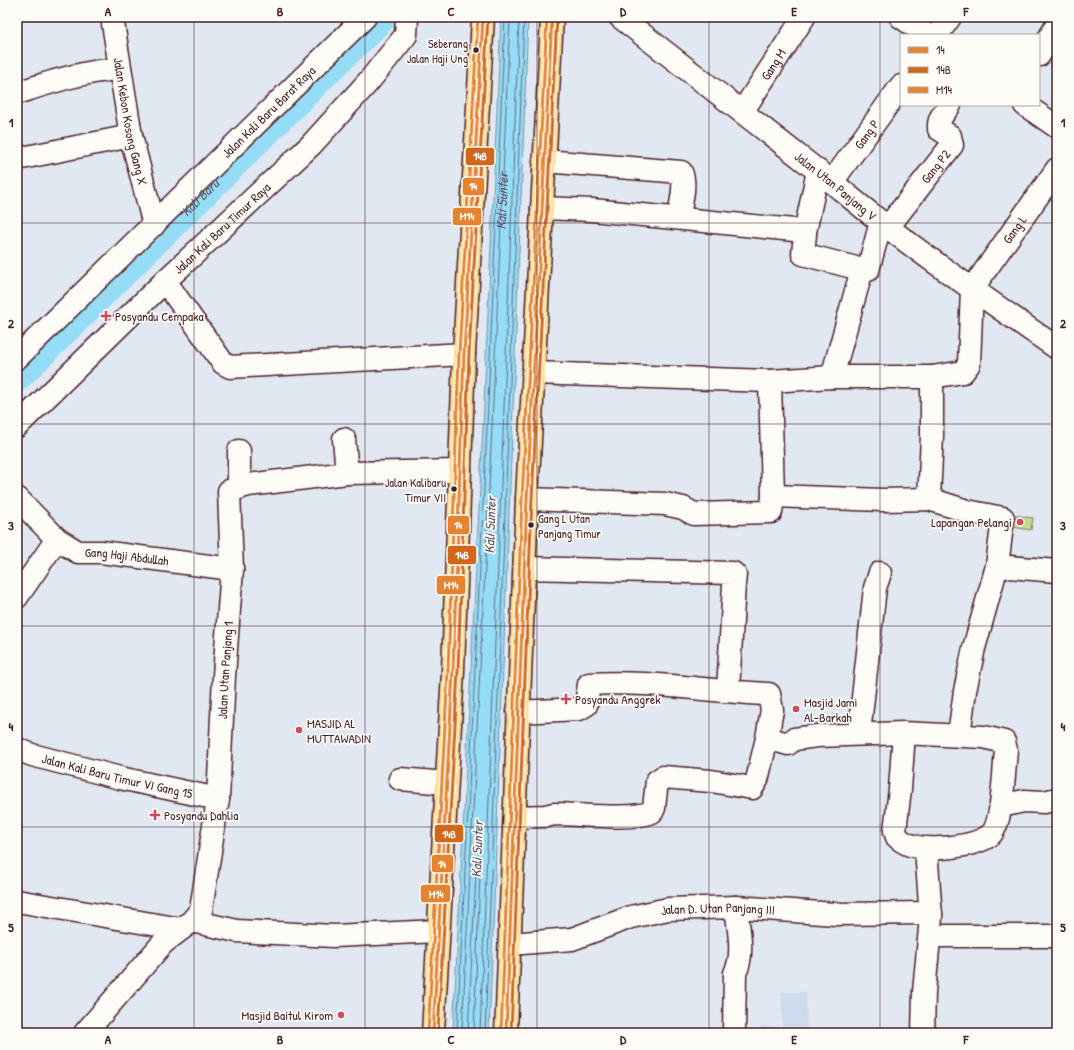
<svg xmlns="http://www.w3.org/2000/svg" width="1074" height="1050" viewBox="0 0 1074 1050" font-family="'Patrick Hand',sans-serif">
  <rect width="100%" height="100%" fill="#e2e8f2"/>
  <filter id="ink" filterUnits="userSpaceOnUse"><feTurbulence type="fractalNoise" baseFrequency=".025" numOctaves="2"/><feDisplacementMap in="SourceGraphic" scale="8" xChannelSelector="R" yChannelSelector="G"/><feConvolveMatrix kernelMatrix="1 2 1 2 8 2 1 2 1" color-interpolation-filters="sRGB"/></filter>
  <g filter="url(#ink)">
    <path fill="#cfdaef" d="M782 992H806L807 1033H761V1026L782 1027Z"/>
    <path fill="#c1dc93" stroke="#867e5f" d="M1008 514 1033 518 1031 530 1006 526Z"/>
    <path fill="#95dcf7" stroke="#7790a5" d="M501 17H528L489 1033H453L483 427Z"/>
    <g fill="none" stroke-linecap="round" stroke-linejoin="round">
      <g stroke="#686b7d" stroke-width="1">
        <path d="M457 1033 487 427 505 17"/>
        <path id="s1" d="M462 1033 492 427 510 17"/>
        <path d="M468 1033 476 874 478 872 480 874 474 1033"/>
        <path d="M480 1033 519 17"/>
        <path d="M485 1033 524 17"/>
      </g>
      <path stroke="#95dcf7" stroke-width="28" id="s2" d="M17 378 383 17"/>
      <g stroke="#4a1f2b" stroke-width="25">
        <g id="minor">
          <path id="s3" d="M112 17 131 136 154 225"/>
          <path id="s4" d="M620 17 832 182C903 243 981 295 1057 348"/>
          <path d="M901 17 927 35"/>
          <path d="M937 35 950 17"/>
          <path d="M1039 55 1057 25"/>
          <path d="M17 93C51 82 84 71 120 69"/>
          <path d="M1025 105 1057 127"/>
          <path id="s5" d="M742 112 804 17"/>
          <path d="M17 159 131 136"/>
          <path d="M544 161 681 172C687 184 680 205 679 218"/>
          <path id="s6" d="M832 182 901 86"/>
          <path d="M542 208 592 210 804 231 805 234 803 254 856 268 861 273 832 377"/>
          <path id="s7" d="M888 227 952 145 950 136 939 129C938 118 944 113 950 105"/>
          <path d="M805 232 818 171"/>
          <path d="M861 273 868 270 881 222"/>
          <path d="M165 281 223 363 230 367 464 354"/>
          <path id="s8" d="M17 358 365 17"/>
          <path id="s9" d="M533 373 770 381 832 377H932L963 372 969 364 972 289 1057 169"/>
          <path d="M770 381 773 496"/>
          <path id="s10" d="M17 426 165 281 311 145 369 81 406 35 407 17"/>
          <path d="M344 439 347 473"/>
          <path d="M239 488V451"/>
          <path id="s11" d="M17 498 57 539 78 552H101L232 569"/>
          <path d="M527 499 665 504 683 508 694 514 771 512 773 496 883 500 929 499 967 511 1003 518 997 566 974 648 965 691 959 735"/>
          <path d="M929 499 932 436V377"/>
          <path d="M997 566 1057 571"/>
          <path d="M525 568 733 573 735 575 734 584 728 691"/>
          <path d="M17 597 57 539"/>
          <path d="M518 712 579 709 586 705 589 684C650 680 709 692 769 694L772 710 767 738 788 744 794 739 817 736 904 733 984 737 1004 742 1006 750C1004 768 1003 827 989 836 976 845 955 847 941 848 927 849 908 848 897 837L895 831 900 789 904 733"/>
          <path d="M859 734 875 588 880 573"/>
          <path id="s12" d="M17 749 32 755 120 778 218 799"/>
          <path d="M400 779 446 783"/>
          <path d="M1001 806 1024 801 1044 802 1057 799"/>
          <path d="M515 817 546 816 554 814C579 814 630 821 652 812L654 808 657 781 663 777 711 781 752 788 757 780 767 738"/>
          <path d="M17 901 181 929"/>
          <path d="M192 921 237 931 334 936 438 931"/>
          <path d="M931 936H1057"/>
          <path id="s13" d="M510 944 572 939 631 917 668 909 736 907 836 914 931 913"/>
          <path id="s14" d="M85 1033 163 943 192 921 201 910 218 799 224 676 232 569 229 491 248 485 347 473 460 471"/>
          <path d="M734 1033 735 973C745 955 738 927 736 907"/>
          <path d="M923 1033 924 992 931 917 926 849"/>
        </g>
      </g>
      <g stroke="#4a1f2b" stroke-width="25">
        <path id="major" d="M433 1033 453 671 464 354 483 17
          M506 1033 527 499 552 17"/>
      </g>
      <use href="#minor" stroke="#fdfcf7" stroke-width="22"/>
      <use href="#major" stroke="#fbdf96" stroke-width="22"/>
      <g stroke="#fdfcf7" stroke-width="6">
        <path id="bus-1" d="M433 1033 453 671 464 354 483 17
          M506 1033 527 499 552 17"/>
      </g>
      <g stroke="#fdfcf7" stroke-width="6">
        <path id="bus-2" d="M438 1033 458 671 469 354 488 17
          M511 1033 532 499 557 17"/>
      </g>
      <g stroke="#fdfcf7" stroke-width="6">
        <path id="bus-3" d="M428 1033 448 671 459 354 478 17
          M501 1033 522 499 547 17"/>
      </g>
      <use href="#bus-1" stroke="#e5832e" stroke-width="3"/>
      <use href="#bus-2" stroke="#d2661b" stroke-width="3"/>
      <use href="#bus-3" stroke="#e5832e" stroke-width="3"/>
    </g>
  </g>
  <path fill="none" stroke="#4a1f2b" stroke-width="1" stroke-opacity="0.55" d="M194 17V1033M365 17V1033M537 17V1033M709 17V1033M880 17V1033M17 223H1057M17 424H1057M17 626H1057M17 827H1057"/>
  <g fill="#4a1f2b" stroke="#fdfcf7" stroke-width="1.5">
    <circle cx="476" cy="50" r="3.5"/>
    <circle cx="454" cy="489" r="3.5"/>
    <circle cx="531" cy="525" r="3.5"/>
  </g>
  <g fill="#d1495b" stroke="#fdfcf7" stroke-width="1.5">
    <path d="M104 310h4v4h4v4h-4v4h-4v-4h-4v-4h4z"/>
    <circle cx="1020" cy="522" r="4"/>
    <path d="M564 693h4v4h4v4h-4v4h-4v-4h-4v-4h4z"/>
    <circle cx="796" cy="709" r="4"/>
    <circle cx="299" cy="730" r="4"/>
    <path d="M153 809h4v4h4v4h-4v4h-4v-4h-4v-4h4z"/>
    <circle cx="341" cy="1015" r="4"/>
  </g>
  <g text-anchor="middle" stroke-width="3.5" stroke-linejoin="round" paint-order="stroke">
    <g font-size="12" fill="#4a1f2b" stroke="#fdfcf7" text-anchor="end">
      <text x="468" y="48">Seberang<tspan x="468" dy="15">Jalan Haji Ung</tspan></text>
      <text x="446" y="487">Jalan Kalibaru<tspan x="446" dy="15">Timur VII</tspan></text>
      <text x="538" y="523" text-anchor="start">Gang L Utan<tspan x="538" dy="15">Panjang Timur</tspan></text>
    </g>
    <g font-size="13" fill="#4a1f2b" stroke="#fdfcf7">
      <text dy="5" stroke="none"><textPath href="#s5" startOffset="57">Gang M</textPath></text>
      <text dy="5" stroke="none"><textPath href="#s8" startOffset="352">Jalan Kali Baru Barat Raya</textPath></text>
      <text dy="5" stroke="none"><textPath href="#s3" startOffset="106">Jalan Kebon Kosong Gang X</textPath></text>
      <text dy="5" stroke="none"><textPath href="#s6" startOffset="59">Gang P</textPath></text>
      <text dy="5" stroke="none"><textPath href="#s7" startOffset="77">Gang P2</textPath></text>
      <text dy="5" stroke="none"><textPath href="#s4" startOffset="274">Jalan Utan Panjang V</textPath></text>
      <text dy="5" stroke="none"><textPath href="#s10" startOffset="285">Jalan Kali Baru Timur Raya</textPath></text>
      <text dy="5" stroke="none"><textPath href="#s9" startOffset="589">Gang L</textPath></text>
      <text dy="5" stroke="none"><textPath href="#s11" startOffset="131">Gang Haji Abdullah</textPath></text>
      <text dy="5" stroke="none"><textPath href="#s14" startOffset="411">Jalan Utan Panjang 1</textPath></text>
      <text dy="5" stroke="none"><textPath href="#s12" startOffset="104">Jalan Kali Baru Timur VI Gang 15</textPath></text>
      <text dy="5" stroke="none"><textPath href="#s13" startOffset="213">Jalan D. Utan Panjang III</textPath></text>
    </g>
    <g font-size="13" fill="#4a1f2b" stroke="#fdfcf7" text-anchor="start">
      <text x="115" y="321">Posyandu Cempaka</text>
      <text x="1012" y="527" text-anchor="end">Lapangan Pelangi</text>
      <text x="575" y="704">Posyandu Anggrek</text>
      <text x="804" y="707">Masjid Jami<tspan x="804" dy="15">Al-Barkah</tspan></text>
      <text x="307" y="728">MASJID AL<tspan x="307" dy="15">MUTTAWADIN</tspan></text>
      <text x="164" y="820">Posyandu Dahlia</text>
      <text x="333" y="1020" text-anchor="end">Masjid Baitul Kirom</text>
    </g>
    <g font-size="14" font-style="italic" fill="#605868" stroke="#fdfcf7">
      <text dy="5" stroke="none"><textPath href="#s2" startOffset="257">Kali Baru</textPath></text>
      <text dy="5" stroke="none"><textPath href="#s1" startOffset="833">Kali Sunter</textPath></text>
      <text transform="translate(490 525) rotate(-88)" y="5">Kali Sunter</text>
      <text transform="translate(477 849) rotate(-88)" y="5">Kali Sunter</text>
    </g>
  </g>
  <g stroke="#fdfcf7" stroke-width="1.5">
    <rect x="465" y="147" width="30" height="19" rx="4" fill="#d2661b"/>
    <rect x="462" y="177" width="23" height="19" rx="4" fill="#e5832e"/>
    <rect x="452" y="207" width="30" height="19" rx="4" fill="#e5832e"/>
    <rect x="447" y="515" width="23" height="20" rx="4" fill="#e5832e"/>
    <rect x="447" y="545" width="30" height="20" rx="4" fill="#d2661b"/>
    <rect x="436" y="575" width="30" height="20" rx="4" fill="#e5832e"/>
    <rect x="434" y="824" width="30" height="19" rx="4" fill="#d2661b"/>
    <rect x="431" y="854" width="23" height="19" rx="4" fill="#e5832e"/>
    <rect x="420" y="884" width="31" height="19" rx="4" fill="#e5832e"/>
  </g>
  <g font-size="11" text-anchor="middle" font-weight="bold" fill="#fff">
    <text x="480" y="160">14B</text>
    <text x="473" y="190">14</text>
    <text x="467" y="220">M14</text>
    <text x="458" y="529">14</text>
    <text x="462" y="559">14B</text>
    <text x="451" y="589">M14</text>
    <text x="449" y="838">14B</text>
    <text x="442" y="868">14</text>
    <text x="436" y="898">M14</text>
  </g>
  <rect width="1074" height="1050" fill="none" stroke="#fdfcf7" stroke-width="44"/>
  <rect x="900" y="34" width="140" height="72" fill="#fdfcf7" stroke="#b5a4a5"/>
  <rect x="908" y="47" width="20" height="6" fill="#e5832e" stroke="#b5a4a5"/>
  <text x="936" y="54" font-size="12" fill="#4a1f2b">14</text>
  <rect x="908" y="67" width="20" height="6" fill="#d2661b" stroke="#b5a4a5"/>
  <text x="936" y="74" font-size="12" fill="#4a1f2b">14B</text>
  <rect x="908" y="87" width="20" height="6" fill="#e5832e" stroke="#b5a4a5"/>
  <text x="936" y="94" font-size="12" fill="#4a1f2b">M14</text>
  <rect x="22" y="22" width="1030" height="1006" fill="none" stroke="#4a1f2b" stroke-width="1.5"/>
  <g font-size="13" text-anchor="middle" font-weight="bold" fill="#4a1f2b">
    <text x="108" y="16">A</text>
    <text x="280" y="16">B</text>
    <text x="451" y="16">C</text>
    <text x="623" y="16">D</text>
    <text x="794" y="16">E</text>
    <text x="966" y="16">F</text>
    <text x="11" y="127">1</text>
    <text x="1063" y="127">1</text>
    <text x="11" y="328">2</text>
    <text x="1063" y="328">2</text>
    <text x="11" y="530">3</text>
    <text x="1063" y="530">3</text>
    <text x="11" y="731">4</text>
    <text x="1063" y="731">4</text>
    <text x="11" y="932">5</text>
    <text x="1063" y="932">5</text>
    <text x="108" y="1044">A</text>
    <text x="280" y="1044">B</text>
    <text x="451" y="1044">C</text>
    <text x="623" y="1044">D</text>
    <text x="794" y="1044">E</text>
    <text x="966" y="1044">F</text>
  </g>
</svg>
